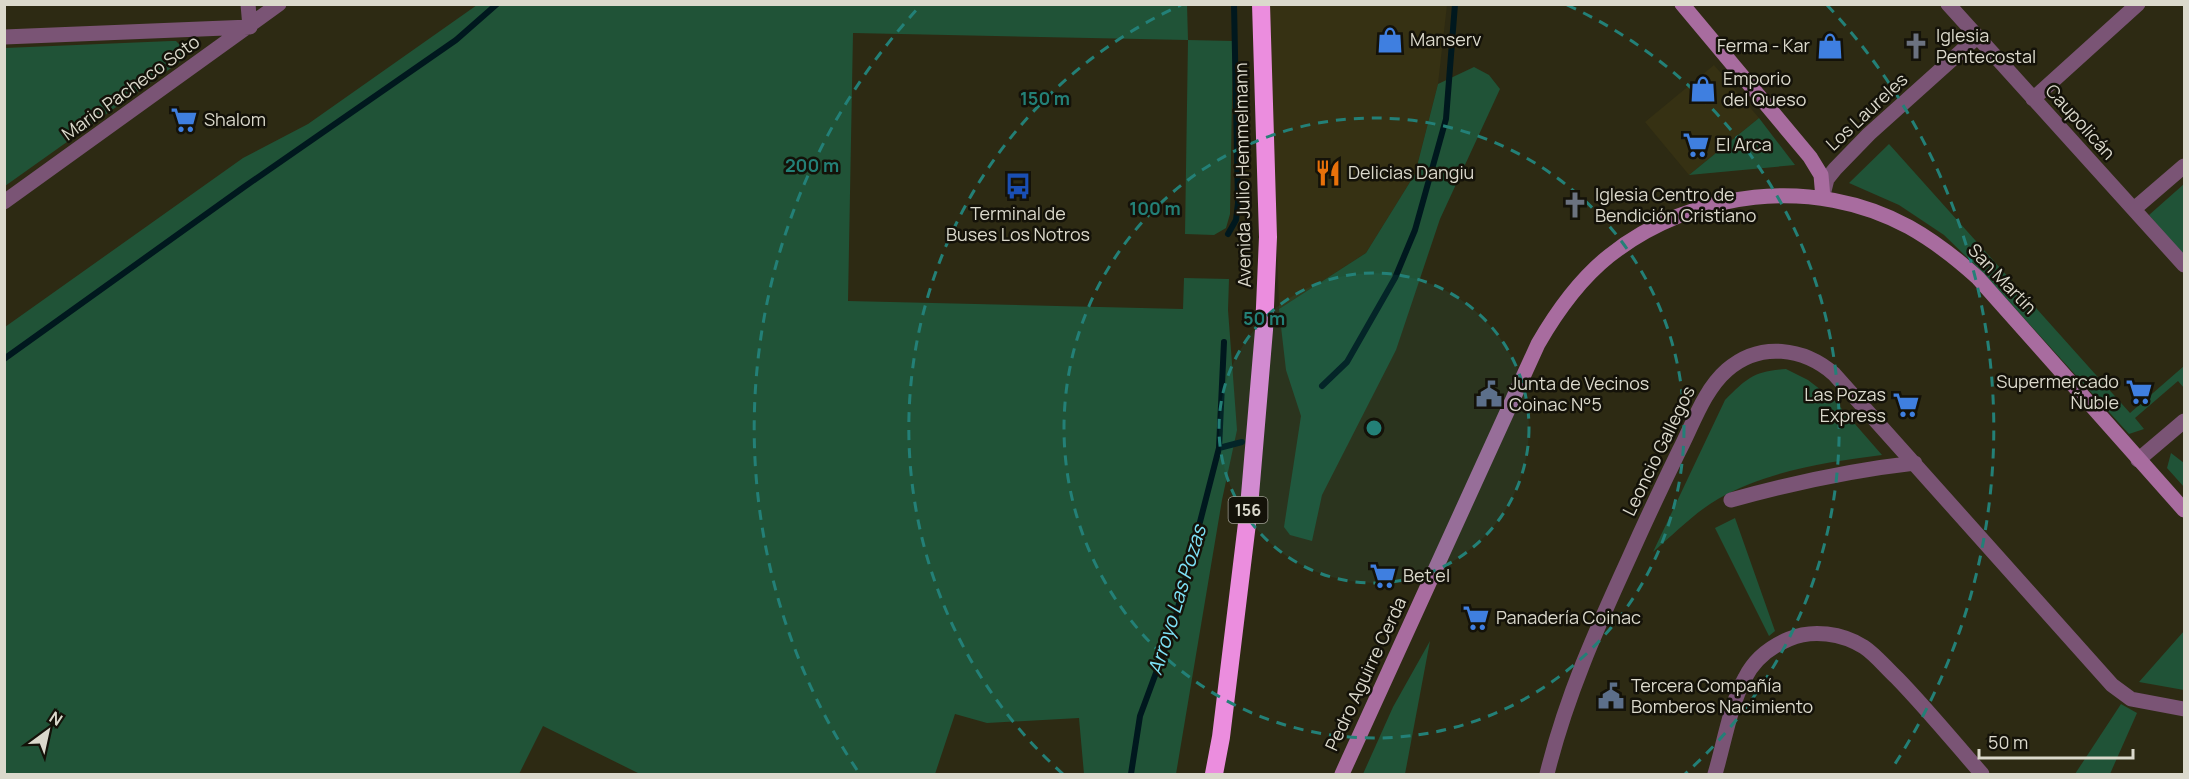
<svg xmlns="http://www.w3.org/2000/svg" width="2189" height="779" viewBox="0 0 2189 779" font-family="Manrope,sans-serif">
  <rect width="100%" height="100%" fill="#2d2a13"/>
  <path fill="#363113" d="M1269 5H1447L1438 84 1415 174 1366 253 1279 309Z
    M1714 65 1759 118 1689 175 1645 122Z"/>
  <path fill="#205337" d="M1187 4 1188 40 1233 41 1230 214 1226 228 1214 235 1185 234 1188 40 853 33 848 301 1183 309 1184 278 1229 279 1228 310 1237 430 1222 500 1176 774H1084L1079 718 987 723 955 714 935 774H640L543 726 519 774H5V327L243 158 308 124 477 5Z
    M171 41H176L182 47 183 57 181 61 5 186V48Z
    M1474 67 1489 75 1500 89 1440 219 1396 350 1322 495 1312 541 1290 535 1284 527 1301 416 1286 370 1279 309 1366 253 1415 174 1438 84Z
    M1759 118 1795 165 1689 175Z
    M1889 144 2130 413 2184 366V388L2178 381 2135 418 2144 429 2129 434 1984 274 1944 235 1899 205 1849 183Z
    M2184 184V256L2149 215Z
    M1786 369 1808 380 1834 400 1882 455C1826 462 1768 471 1718 499 1694 513 1674 534 1653 552L1725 400C1747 378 1754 371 1786 369Z
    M2171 453 2184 463V487L2167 468Z
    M1735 518 1775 631 1769 636 1715 528Z
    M2184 631V690L2139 682Z
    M1430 641 1405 774H1363L1393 707Z
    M2121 704 2137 713 2110 774H2075Z"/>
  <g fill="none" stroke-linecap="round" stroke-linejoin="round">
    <path stroke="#00181e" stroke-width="6" d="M1228 234 1236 220 1238 203 1234 4
      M4 359 244 187 456 40 497 4
      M1322 386 1347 362 1395 278 1415 230 1446 119 1455 4
      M1219 448 1224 342
      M1131 774 1140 716 1173 627 1219 448 1242 442"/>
    <path stroke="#7a5475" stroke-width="15" d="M1948 4 2184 265
      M4 37 250 27 248 4
      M2033 99 2138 4
      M1823 195 1827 179 1835 169 1869 134 1977 37
      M4 202 279 4
      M2134 209 2184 166
      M2138 460 2184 421
      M1731 500C1792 483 1853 470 1915 463
      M1547 774C1566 697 1596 630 1629 558 1645 522 1662 486 1679 451 1693 424 1704 390 1727 370 1760 341 1804 348 1834 374L2112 685 2131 699 2184 709
      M1715 774C1724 744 1730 705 1745 678 1754 660 1770 647 1789 639 1812 629 1842 633 1864 647 1876 655 1886 668 1897 678 1927 709 1954 742 1982 774"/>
    <path stroke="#a86c9f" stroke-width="15" d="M1682 4 1810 157 1821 175 1823 198
      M1342 774 1538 344C1557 311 1579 280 1609 256 1692 190 1814 175 1909 227 1934 241 1956 258 1978 278L2184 510"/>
    <path stroke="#eb8dde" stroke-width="18" d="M1214 774 1221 737 1249 507 1264 330 1268 237 1261 4"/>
  </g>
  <circle cx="1374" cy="428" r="155" fill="#238077" fill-opacity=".12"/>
  <g fill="none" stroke="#238077" stroke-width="3" stroke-dasharray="10 8">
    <circle cx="1374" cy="428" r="155"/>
    <circle cx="1374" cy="428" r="310"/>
    <path d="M1063 774A465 465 0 0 1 1181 5M1567 5A465 465 0 0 1 1685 774"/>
    <path d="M857 770A620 620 0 0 1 921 5M1827 5A620 620 0 0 1 1891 770"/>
  </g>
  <defs>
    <g id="shop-bare" transform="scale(2.07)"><path d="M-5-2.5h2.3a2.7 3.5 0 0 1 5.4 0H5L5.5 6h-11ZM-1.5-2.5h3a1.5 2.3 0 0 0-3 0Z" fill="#3f7fe0" stroke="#141209" stroke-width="2.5" paint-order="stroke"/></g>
    <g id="church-bare" transform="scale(2.07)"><path d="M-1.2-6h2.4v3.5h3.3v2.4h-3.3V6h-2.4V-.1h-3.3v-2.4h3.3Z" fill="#6b7280" stroke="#141209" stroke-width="2.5" paint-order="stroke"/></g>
    <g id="supermarket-bare" transform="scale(2.07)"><path d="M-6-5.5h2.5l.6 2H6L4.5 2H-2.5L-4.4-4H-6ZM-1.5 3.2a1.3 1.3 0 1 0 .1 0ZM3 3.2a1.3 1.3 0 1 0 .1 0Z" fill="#3f7fe0" stroke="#141209" stroke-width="2.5" paint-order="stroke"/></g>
    <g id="restaurant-bare" transform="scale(2.07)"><path d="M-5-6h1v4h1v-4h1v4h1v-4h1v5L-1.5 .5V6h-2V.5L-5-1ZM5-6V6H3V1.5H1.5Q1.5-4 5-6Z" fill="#e8710a" stroke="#141209" stroke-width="2.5" paint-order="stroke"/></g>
    <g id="bus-bare" transform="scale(2.07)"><path d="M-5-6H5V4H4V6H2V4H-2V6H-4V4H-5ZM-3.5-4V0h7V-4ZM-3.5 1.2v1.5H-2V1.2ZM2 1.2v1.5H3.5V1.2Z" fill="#1a4fb4" stroke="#141209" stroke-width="2.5" paint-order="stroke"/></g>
    <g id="civic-bare" transform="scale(2.07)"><path d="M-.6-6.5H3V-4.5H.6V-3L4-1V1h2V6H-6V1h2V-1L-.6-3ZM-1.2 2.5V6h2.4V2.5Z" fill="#5c6f8a" stroke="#141209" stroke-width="2.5" paint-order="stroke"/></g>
  </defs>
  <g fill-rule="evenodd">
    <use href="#shop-bare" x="1390" y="40"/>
    <use href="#shop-bare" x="1830" y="46"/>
    <use href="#church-bare" x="1916" y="46"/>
    <use href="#shop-bare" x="1703" y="89"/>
    <use href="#supermarket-bare" x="184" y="120"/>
    <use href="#supermarket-bare" x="1696" y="145"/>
    <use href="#restaurant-bare" x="1328" y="173"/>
    <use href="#bus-bare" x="1018" y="186"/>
    <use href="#church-bare" x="1575" y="205"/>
    <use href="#supermarket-bare" x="2139" y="392"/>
    <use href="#civic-bare" x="1489" y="394"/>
    <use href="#supermarket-bare" x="1906" y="405"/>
    <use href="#supermarket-bare" x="1383" y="576"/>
    <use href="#supermarket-bare" x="1476" y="618"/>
    <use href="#civic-bare" x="1611" y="696"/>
  </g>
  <g text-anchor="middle" stroke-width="5" stroke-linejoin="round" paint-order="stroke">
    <rect fill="#141209" stroke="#9f9d92" stroke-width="1.5" x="1228.5" y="497" width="39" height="26" rx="4.5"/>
    <g font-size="16" font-weight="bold" fill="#dbd9cc">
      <text x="1248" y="516">156</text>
    </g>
    <g font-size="18" fill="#dbd9cc" stroke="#141209" text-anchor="start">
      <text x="1936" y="42">Iglesia<tspan x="1936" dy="21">Pentecostal</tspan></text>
      <text x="1410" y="46">Manserv</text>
      <text x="1810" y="52" text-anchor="end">Ferma - Kar</text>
      <text x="1723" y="85">Emporio<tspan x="1723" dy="21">del Queso</tspan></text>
      <text x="204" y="126">Shalom</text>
      <text x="1716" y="151">El Arca</text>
      <text x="1348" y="179">Delicias Dangiu</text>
      <text x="1595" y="201">Iglesia Centro de<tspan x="1595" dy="21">Bendición Cristiano</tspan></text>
      <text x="1018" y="220" text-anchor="middle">Terminal de<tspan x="1018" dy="21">Buses Los Notros</tspan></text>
      <text x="2119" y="388" text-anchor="end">Supermercado<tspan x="2119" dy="21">Ñuble</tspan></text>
      <text x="1509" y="390">Junta de Vecinos<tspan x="1509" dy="21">Coinac N°5</tspan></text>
      <text x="1886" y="401" text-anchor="end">Las Pozas<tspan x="1886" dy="21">Express</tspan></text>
      <text x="1403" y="582">Bet el</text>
      <text x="1496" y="624">Panadería Coinac</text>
      <text x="1631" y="692">Tercera Compañía<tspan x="1631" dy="21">Bomberos Nacimiento</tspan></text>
    </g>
    <g font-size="18" fill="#dbd9cc" stroke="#141209">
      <text transform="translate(131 88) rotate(-36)" y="6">Mario Pacheco Soto</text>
      <text transform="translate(1867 112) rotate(-43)" y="6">Los Laureles</text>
      <text transform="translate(2080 122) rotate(48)" y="6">Caupolicán</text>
      <text transform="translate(1243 175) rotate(-91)" y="6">Avenida Julio Hemmelmann</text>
      <text transform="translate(2002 279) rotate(46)" y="6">San Martín</text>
      <text transform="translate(1659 451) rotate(-64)" y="6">Leoncio Gallegos</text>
      <text transform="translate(1366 674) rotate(-65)" y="6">Pedro Aguirre Cerda</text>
    </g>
    <g font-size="20" font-style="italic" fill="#7ee2f7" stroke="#141209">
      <text transform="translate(1177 600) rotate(-73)" y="7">Arroyo Las Pozas</text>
    </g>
  </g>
  <circle cx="1374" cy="428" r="9" fill="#238077" stroke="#141209" stroke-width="3"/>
  <g font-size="18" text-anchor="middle" font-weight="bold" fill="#238077" stroke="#141209" stroke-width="5" stroke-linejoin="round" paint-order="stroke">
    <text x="1045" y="105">150 m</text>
    <text x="812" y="172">200 m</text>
    <text x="1155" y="215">100 m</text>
    <text x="1264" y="325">50 m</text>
  </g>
  <rect width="2189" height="779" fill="none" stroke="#dbd9cc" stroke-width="12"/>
  <g transform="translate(48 731) rotate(33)" stroke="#141209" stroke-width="4.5" paint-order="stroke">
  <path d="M0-4.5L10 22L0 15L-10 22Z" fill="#dbd9cc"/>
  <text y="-9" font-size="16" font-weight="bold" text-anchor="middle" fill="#dbd9cc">N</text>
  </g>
  <path d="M1979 749v9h154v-9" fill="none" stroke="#dbd9cc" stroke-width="3"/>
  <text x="1988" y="749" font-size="18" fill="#dbd9cc" stroke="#141209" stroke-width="4.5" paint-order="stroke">50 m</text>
</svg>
